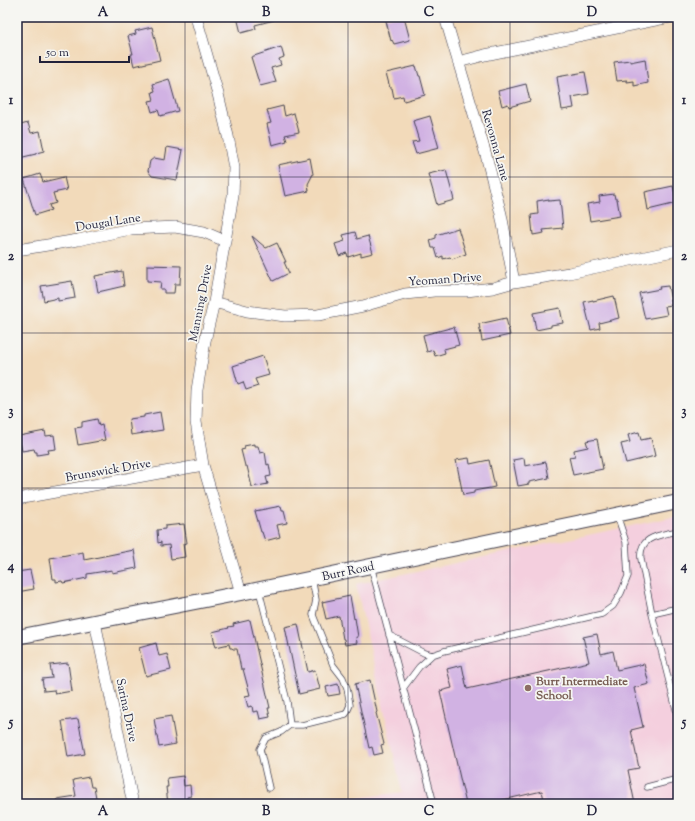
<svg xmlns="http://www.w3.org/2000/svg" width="695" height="821" viewBox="0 0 695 821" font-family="'Sorts Mill Goudy',serif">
  <rect width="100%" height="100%" fill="#f6f6f2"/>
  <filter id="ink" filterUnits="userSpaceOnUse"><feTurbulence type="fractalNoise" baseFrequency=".025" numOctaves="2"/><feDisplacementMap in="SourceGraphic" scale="8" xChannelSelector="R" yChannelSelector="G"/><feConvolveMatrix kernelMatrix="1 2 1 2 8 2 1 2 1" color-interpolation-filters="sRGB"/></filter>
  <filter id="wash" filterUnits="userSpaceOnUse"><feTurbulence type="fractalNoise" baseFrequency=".012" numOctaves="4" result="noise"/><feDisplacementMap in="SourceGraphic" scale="16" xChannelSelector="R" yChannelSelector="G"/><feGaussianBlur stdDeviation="0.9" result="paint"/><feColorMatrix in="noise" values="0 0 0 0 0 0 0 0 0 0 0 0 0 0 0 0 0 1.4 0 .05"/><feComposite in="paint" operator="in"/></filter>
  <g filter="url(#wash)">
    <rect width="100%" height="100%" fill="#f2daba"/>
    <path fill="#f4cfde" d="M678 516V804H316L402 792 356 584Z"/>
    <g id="blocks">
      <path fill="#d1b2e3" d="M237 17H274V20L255 25 256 29 241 33Z
        M385 17H404L410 40 394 44 392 40 391 41Z
        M152 27 160 60 134 66 131 54H133L128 36 136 34 135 31Z
        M281 47 284 57 279 59 281 65 271 68 276 82 260 86 251 57Z
        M645 59 648 83 634 86V81L627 82V80L617 81 614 62 630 60V62Z
        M416 66 419 76H420L425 95 404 101 403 96 394 98 392 88H390L386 73Z
        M585 72 589 94 572 97 574 108 562 110 557 77Z
        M169 79 178 111 160 116 158 110 152 112 149 101 154 100 152 92 155 91 153 84Z
        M526 84 530 101 509 107 508 104 502 106 498 91Z
        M283 106 285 116 294 113 299 132 285 135 287 141 272 145 267 124 271 123 267 110Z
        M430 116 439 148 416 154 412 142 419 141 413 121Z
        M28 123 31 133 40 131 44 151 36 153V154L19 158 17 151V126Z
        M167 147 183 150 177 180 152 176 148 171 150 161 154 158 165 160Z
        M310 158 313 174 308 184 309 191 285 196 278 165Z
        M446 170 454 200 437 205 428 174Z
        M40 174 43 182 64 177 67 190 53 193 56 203 49 205 51 210 35 215 24 179Z
        M673 186 677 203 648 210 645 192Z
        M614 194 615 199H617L620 216 590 221 587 204 600 202 599 196Z
        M549 199V201L560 200 563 228 543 230 544 233 533 235 531 215 538 214 537 201Z
        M458 228 466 254 452 259 450 257 443 259V256L438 258 435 248H432L430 240 436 238V235Z
        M355 232 357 239 368 236 373 253 361 256V253L348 257 347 253 339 256 335 244 345 241 343 235Z
        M252 236 266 248 277 243 286 262H284L289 273 273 281Z
        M147 265 181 266 180 284H175L174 293H164V289H160L161 282 147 281Z
        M122 271 124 286 98 292 95 276Z
        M72 281 75 298 58 301V298L44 301 41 286Z
        M668 286 672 305 665 306 667 315 645 319 639 293 660 289 659 287Z
        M614 296 619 318 599 323 600 328 591 330 584 302 593 300V301Z
        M560 308 563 323 551 325V327L536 330 533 313Z
        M506 318 510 335 482 341 479 324Z
        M454 327 459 345 444 349 445 353 435 356 433 350 427 352 423 335Z
        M263 356 269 375 255 379 258 386 246 390 243 382 238 384 233 366Z
        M160 412 163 430 131 435 129 419 144 417V415Z
        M97 419 99 426 102 425 105 440 78 445 75 428 82 427V422Z
        M45 431 46 436 54 435 56 449 48 450 49 453 37 455V452H35L34 449 22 451 19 436Z
        M639 432 641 440 651 438 655 456 626 463 621 444 630 442 628 435Z
        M597 439 603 469 573 475 569 457 575 456 574 450 588 447 586 441Z
        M254 444V446H258L260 453 265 452 267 465 269 464 271 476 266 477 268 484 252 487 247 466H245L241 450 245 449 244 446Z
        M469 458 470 464 489 460 495 487 474 491V493L463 495 456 460Z
        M524 458 525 466 546 462 549 478 529 482V484L518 486 513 460Z
        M281 506 282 511H284L287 523 277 525 280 537 265 541 262 532H261L255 511Z
        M184 524 187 543 183 544 185 557 171 559 169 545 161 546V542L158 543 157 530 165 529V526Z
        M134 550 137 568 112 573V570L87 574V578L63 583 62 581 56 582V579H53L50 558 83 552 84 560Z
        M30 570 34 589 17 592V572Z
        M350 596 354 619 355 618 358 637H356L357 643 345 645 344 639H343L339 616 326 619 322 602Z
        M250 620 270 708H268L270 717 260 719 258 711 253 712 252 706 248 707 245 696 250 695 243 669H241L237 649H233L232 648H230L229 644 216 647 212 632 229 628 228 627 234 626 233 624Z
        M298 624 308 672 315 670 320 689 299 694 285 627Z
        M597 634 601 654 613 651 617 670 644 664 649 684 634 688 643 727 631 730 639 768 628 770 635 804H545L542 791 494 802V804H466L440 691 452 688 447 669 462 665 467 689 589 662 583 637Z
        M156 643 159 656 167 654 171 670 146 676 139 648Z
        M68 663 72 691 55 694 54 690 44 691 42 679 52 678 50 665Z
        M370 680 377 712 376 713 384 744 381 745 383 753 374 755 372 747 369 748 355 684Z
        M338 684 340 694 328 696 326 687Z
        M171 716 176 744 159 747 154 719Z
        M78 719 85 754 68 757 62 721Z
        M183 776 184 786 190 785 191 796 187 797 188 804H168L166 787H168L167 778Z
        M89 777 91 787H94L97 803 91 804H57V799L76 796 73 780Z"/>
    </g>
  </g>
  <g filter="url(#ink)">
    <use href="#blocks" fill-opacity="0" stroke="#413e4e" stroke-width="1"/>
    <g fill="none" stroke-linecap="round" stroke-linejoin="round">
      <g stroke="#413e4e" stroke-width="7">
        <path id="service" d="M371 566 434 804
          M259 590 287 701 290 725 281 732 266 738 260 749 269 788
          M678 608 652 614 678 717
          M652 614 641 559C638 536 661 535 678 531
          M389 635 424 653 432 655 444 651 602 614 613 606 621 593 628 576 626 542 617 515
          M404 687 419 667 432 655
          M290 725H302L346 714 350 705 347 688 343 678 333 665 313 615 316 600 312 578
          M647 787 678 779"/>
      </g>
      <g stroke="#413e4e" stroke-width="12">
        <path id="minor" d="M196 17 218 94 228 136 234 168 233 196 214 302 205 341 197 390 196 422 203 465 241 593
          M445 17 486 155 501 214 514 282
          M458 62 485 55 670 17
          M17 250 78 240 131 229 175 227 204 232 225 241
          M214 302 247 311 285 316 318 315 363 306 405 294 434 291H466L493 288 514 282 569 273 678 250
          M17 499 203 465
          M95 622 133 804"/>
      </g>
      <g stroke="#413e4e" stroke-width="16">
        <path id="tertiary" d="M17 637 241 593 678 502"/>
      </g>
      <use href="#service" stroke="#fff" stroke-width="5.5"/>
      <use href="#minor" stroke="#fff" stroke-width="11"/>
      <use href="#tertiary" stroke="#fff" stroke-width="14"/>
    </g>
  </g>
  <path fill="none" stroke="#22223b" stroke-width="1" stroke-opacity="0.55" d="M185 17V804M348 17V804M510 17V804M17 177H678M17 333H678M17 488H678M17 644H678"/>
  <circle fill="#8d6e63" stroke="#f6f6f2" stroke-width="1.5" cx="528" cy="688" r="4"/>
  <g text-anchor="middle" stroke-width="3.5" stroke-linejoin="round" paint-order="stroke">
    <g font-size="12" fill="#22223b" stroke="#f6f6f2">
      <text transform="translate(496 145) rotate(74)" y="4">Revonna Lane</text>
      <text transform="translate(108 222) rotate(-9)" y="4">Dougal Lane</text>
      <text transform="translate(445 279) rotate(-4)" y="4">Yeoman Drive</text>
      <text transform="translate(200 303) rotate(-79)" y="4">Manning Drive</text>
      <text transform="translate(108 470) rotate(-10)" y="4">Brunswick Drive</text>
      <text transform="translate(348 571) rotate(-12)" y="4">Burr Road</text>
      <text transform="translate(127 710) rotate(78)" y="4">Sarina Drive</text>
    </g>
    <g font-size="12" font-weight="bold" fill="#785e54" stroke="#f6f6f2" text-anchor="start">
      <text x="536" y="685">Burr Intermediate<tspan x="536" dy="14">School</tspan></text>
    </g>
  </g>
  <rect width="695" height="821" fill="none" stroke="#f6f6f2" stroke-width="44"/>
  <path d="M40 56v6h89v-6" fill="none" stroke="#22223b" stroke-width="2"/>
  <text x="46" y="56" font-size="12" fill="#22223b" stroke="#f6f6f2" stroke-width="3" paint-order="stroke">50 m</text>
  <rect x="22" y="22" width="651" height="777" fill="none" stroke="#22223b" stroke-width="1.5"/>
  <g font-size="13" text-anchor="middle" font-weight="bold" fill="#22223b">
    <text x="103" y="16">A</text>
    <text x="266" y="16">B</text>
    <text x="429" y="16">C</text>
    <text x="592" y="16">D</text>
    <text x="11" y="104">1</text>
    <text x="684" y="104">1</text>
    <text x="11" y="260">2</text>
    <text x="684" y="260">2</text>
    <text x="11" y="415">3</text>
    <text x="684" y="415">3</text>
    <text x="11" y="570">4</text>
    <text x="684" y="570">4</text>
    <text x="11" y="726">5</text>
    <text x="684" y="726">5</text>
    <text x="103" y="815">A</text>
    <text x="266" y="815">B</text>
    <text x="429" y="815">C</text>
    <text x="592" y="815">D</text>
  </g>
</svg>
